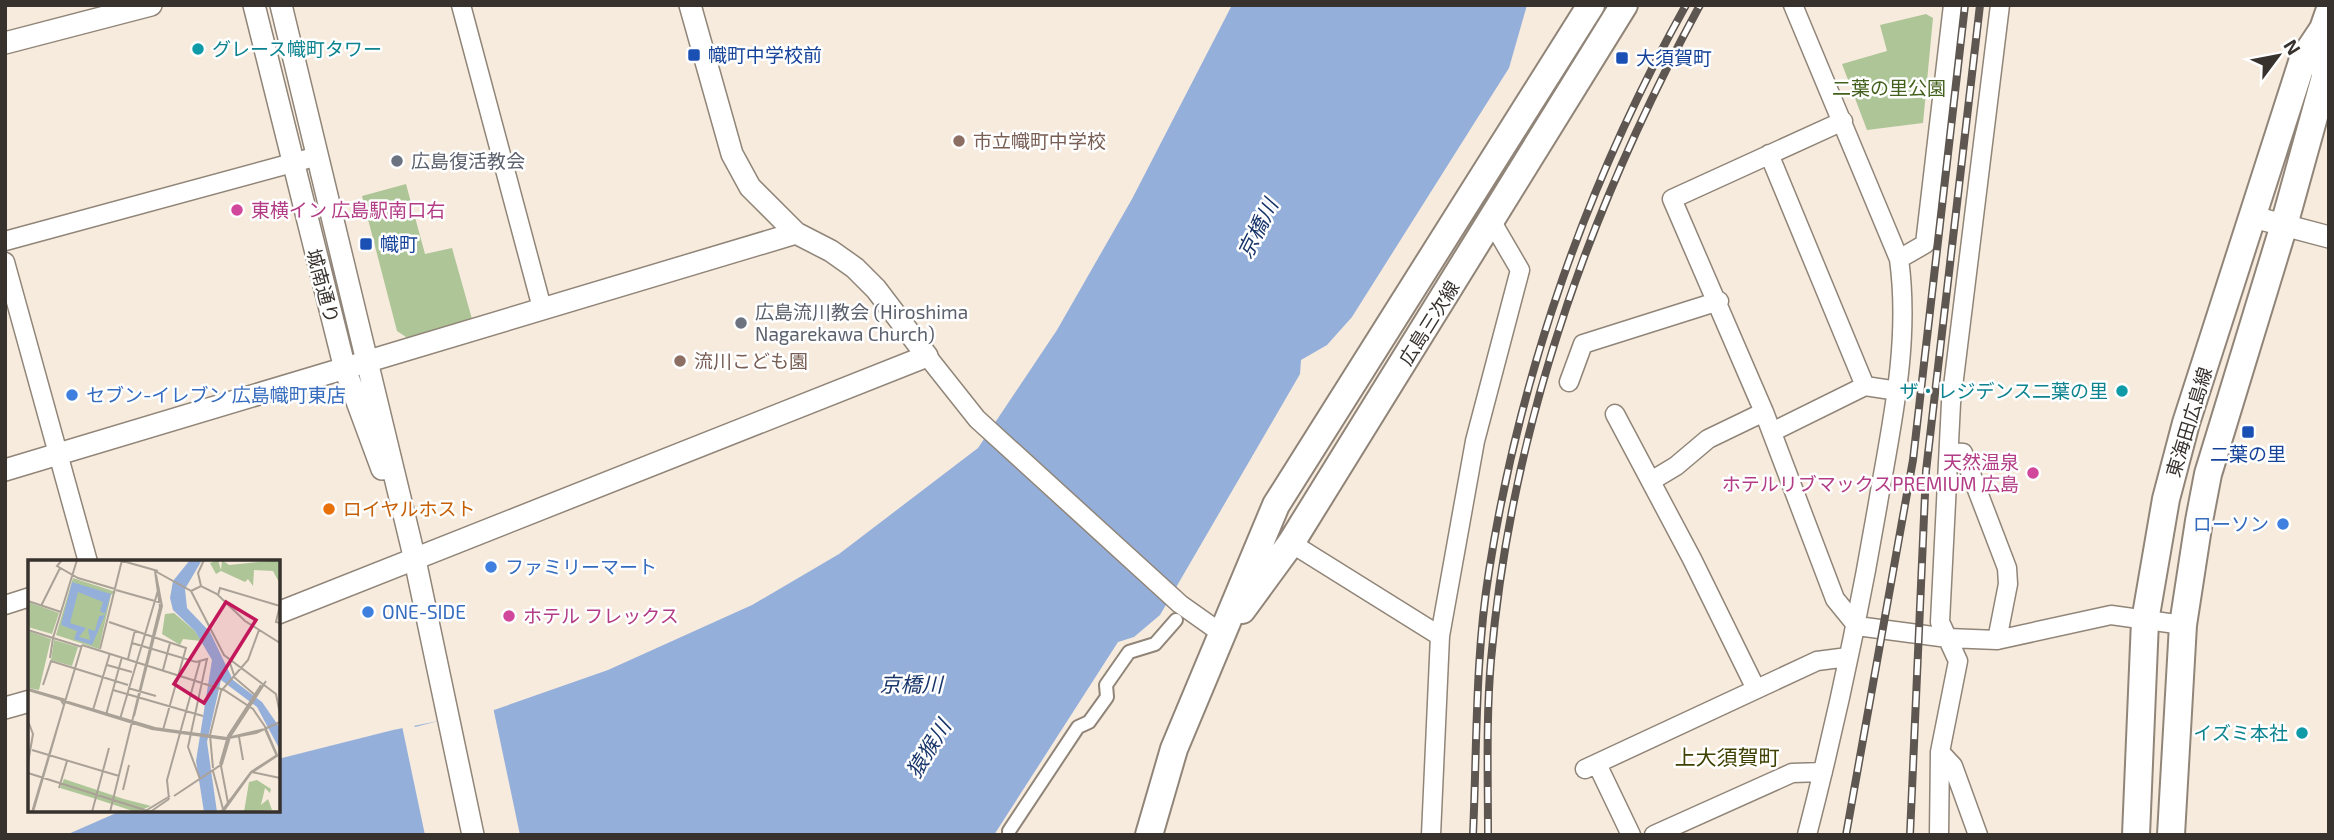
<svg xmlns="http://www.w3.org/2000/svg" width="2334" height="840" viewBox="0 0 2334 840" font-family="'Exo 2','Noto Sans JP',sans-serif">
  <rect width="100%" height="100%" fill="#f7ebdd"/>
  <path fill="#aec598" d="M1926 14 1933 18 1923 123 1867 130 1842 64 1887 51 1880 25Z
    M406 184 425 254 452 248 472 319 409 339 397 331 362 196Z"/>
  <path fill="#95afdb" d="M1232 5H1527L1509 68 1352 317 1327 345 1301 360 1300 374 1160 615 1134 637 1118 642 994 835H66L123 810H278V759L393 730 494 710 608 670 752 605 839 554 978 448 1057 330 1132 199Z"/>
  <path fill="#f7ebdd" d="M493 707 520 835H425L402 726 413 724 415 727Z"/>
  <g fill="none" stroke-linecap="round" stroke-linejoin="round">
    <g stroke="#908578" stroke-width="16">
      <path id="pedestrian" d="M1009 835V831L1078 727 1089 722 1107 697 1106 685 1129 652 1155 644 1176 620"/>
    </g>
    <g stroke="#908578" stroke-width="21">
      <path id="minor" d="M461 5 542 308
        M1793 5 1899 259C1910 339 1893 418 1879 497 1860 610 1836 723 1807 835
        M1843 121 1672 199 1764 412 1835 599 1857 626 1948 638 1997 640 2111 615 2183 625
        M1769 154 1865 386
        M5 241 318 156
        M1899 259 1925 244 1953 5
        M5 262 88 562
        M927 356 977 419 1180 604 1221 633
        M1569 382 1583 344 1719 301
        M1615 414 1692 559 1756 689
        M1772 432 1865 386 1898 391
        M1950 452 1963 453 2007 568 2008 584 1997 640
        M1651 481 1676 466 1708 439 1764 412
        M1291 543 1440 636
        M5 605 30 597
        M1940 752 1953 766 1978 835
        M1597 764 1631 835
        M1585 769 1817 661 1848 657
        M1431 835 1440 636 1475 441 1520 270 1492 222
        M1654 835 1792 773 1823 772
        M1939 835 1940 752 1958 661 1940 622 1951 403 2000 5"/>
    </g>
    <g stroke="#908578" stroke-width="24">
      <path id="tertiary" d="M254 5 345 369 382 469
        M281 5 415 560 473 835
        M5 43 151 5
        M2253 217 2329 237
        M5 470 796 233
        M278 613 927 356 876 289 855 268 831 251 796 233 750 187 732 154 690 5
        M5 708 30 701"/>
    </g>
    <g stroke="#908578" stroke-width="30">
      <path id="primary" d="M1242 610 1291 543 1624 5
        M1149 835 1174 749 1276 505 1591 5
        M2136 835 2145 621 2166 499 2186 423 2303 59 2323 29 2329 12
        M2171 835 2183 625 2199 521 2208 474 2284 225 2325 77 2323 29"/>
    </g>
    <use href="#pedestrian" stroke="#fff" stroke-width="12"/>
    <use href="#minor" stroke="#fff" stroke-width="18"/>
    <use href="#tertiary" stroke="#fff" stroke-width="21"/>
    <use href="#primary" stroke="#fff" stroke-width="26"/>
    <g stroke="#5e5751" stroke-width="8">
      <path id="rail" d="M1473 835C1477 747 1475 659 1489 571 1520 373 1588 180 1686 5
        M1488 835C1488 777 1486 718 1491 660 1511 428 1589 209 1700 5
        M1846 835 1913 460 1965 5
        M1910 835 1926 471 1980 5"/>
    </g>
    <use href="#rail" stroke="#fff" stroke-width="5" stroke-dasharray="16" stroke-linecap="butt"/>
  </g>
  <g fill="#0f9aa8" stroke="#fff" stroke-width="2.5">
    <circle cx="198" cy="49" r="7"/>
    <circle cx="2122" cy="391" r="7"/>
    <circle cx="2302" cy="733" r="7"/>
  </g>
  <g fill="#1a4fb4" stroke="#fff" stroke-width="2.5">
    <rect x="687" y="48" width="14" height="14" rx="3.5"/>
    <rect x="1615" y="51" width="14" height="14" rx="3.5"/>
    <rect x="359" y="237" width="14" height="14" rx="3.5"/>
    <rect x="2241" y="425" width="14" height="14" rx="3.5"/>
  </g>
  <g fill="#8d6e63" stroke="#fff" stroke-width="2.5">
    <circle cx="959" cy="141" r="7"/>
    <circle cx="680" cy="361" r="7"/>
  </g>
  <g fill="#6b7280" stroke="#fff" stroke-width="2.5">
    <circle cx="397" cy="161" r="7"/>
    <circle cx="741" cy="323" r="7"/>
  </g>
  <g fill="#d1479c" stroke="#fff" stroke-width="2.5">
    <circle cx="237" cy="210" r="7"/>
    <circle cx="2033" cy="473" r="7"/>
    <circle cx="509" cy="616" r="7"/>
  </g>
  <g fill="#3f7fe0" stroke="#fff" stroke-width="2.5">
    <circle cx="72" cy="395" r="7"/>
    <circle cx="2283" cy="524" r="7"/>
    <circle cx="491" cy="567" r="7"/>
    <circle cx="368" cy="612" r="7"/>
  </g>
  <circle fill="#e8710a" stroke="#fff" stroke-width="2.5" cx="329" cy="509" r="7"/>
  <g text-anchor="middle" stroke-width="5" stroke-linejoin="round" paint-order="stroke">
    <g font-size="19" fill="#0d838f" stroke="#fff" text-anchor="end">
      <text x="212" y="56" text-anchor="start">グレース幟町タワー</text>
      <text x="2108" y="398">ザ・レジデンス二葉の里</text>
      <text x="2288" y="740">イズミ本社</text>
    </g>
    <g font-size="19" fill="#164399" stroke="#fff" text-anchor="start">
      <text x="708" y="62">幟町中学校前</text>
      <text x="1636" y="65">大須賀町</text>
      <text x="380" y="251">幟町</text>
      <text x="2248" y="461" text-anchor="middle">二葉の里</text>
    </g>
    <g font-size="19" fill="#43601d" stroke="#fff">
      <text x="1889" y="95">二葉の里公園</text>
    </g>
    <g font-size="19" fill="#785e54" stroke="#fff" text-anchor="start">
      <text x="973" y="148">市立幟町中学校</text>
      <text x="694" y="368">流川こども園</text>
    </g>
    <g font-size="19" fill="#5b616d" stroke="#fff" text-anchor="start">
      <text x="411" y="168">広島復活教会</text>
      <text x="755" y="319">広島流川教会 (Hiroshima<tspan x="755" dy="22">Nagarekawa Church)</tspan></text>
    </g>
    <g font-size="19" fill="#b23c85" stroke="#fff" text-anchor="start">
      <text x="251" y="217">東横イン 広島駅南口右</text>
      <text x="2019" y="469" text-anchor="end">天然温泉<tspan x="2019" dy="22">ホテルリブマックスPREMIUM 広島</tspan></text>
      <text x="523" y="623">ホテル フレックス</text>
    </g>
    <g font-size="19" fill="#37322d" stroke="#fff">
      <text transform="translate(323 286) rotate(75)" y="7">城南通り</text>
      <text transform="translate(1429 323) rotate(-58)" y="7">広島三次線</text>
      <text transform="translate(2189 422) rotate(-73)" y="7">東海田広島線</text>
    </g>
    <g font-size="19" fill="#366cbe" stroke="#fff" text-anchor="start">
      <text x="86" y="402">セブン-イレブン 広島幟町東店</text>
      <text x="2269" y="531" text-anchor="end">ローソン</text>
      <text x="505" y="574">ファミリーマート</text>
      <text x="382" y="619">ONE-SIDE</text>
    </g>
    <g font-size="19" fill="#c56008" stroke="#fff" text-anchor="start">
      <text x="343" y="516">ロイヤルホスト</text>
    </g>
    <g font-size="21" font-style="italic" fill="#19366b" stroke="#fff">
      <text transform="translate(1258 229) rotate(-63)" y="7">京橋川</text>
      <text x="911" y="692">京橋川</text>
      <text transform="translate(929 749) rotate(-58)" y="7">猿猴川</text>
    </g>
    <g font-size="21" fill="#3e4101" stroke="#fff">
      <text x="1727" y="765">上大須賀町</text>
    </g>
  </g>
  <g transform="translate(28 560)">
    <rect width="252" height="252" fill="#f7ebdd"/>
    <path d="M190 0 193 10 194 0 201 5 252 0V24L245 11 226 10 225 26 220 19 217 22 193 11 188 14 182 3ZM45 18 88 32 83 35 71 89 28 75ZM0 42 31 53 24 74 0 67ZM146 53 167 71 173 81 155 79 152 85 134 74 137 54ZM0 71 23 79 11 130 0 128ZM26 80 50 87 44 106 23 100ZM36 219 96 239 123 246 108 252 65 238 32 228ZM229 220 243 229 242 233 237 228 233 245 240 239 244 250 216 252 221 222Z" fill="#aec598"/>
    <path d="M162 0H174L157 29 159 48 182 72 205 120 234 142 252 168V190L229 147 193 120 179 182 189 252H176L168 201 184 100 167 71 145 50 142 38 145 21ZM44 22 83 34 77 54 72 51 75 42 50 32 42 63 58 68 51 77 62 80 60 69 67 71 71 56 77 55 64 85 46 79 49 71 33 65Z" fill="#95afdb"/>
    <path fill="none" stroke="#aaa197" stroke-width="2" d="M34 0 29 6 50 18 87 29M91 0 130 11M127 11 163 31 196 95 248 134 252 154M173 26 170 13 176 0M88 30 134 43M163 31 173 26 189 34 217 61 252 83M190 35 192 28 252 46M0 41 33 52M252 45 248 62 252 63M13 46 32 8M81 62 158 88 135 170M0 70 25 78 22 98M25 78 49 0M25 78 54 87M104 83 168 102 179 99 160 187 172 219M54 85 196 130 225 149 238 168M72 89 94 0M100 99 107 70M202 103 207 118 227 135M79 105 104 112M135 110 142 83M15 125 23 101 100 125M100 128 128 136M0 129 38 140M0 130 127 168 199 178 237 169 249 196 223 213 195 252M85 130 175 156M37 142 124 169 196 179 228 173 252 162M65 150 82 93M78 155 94 97M106 156 134 46 128 15M92 159 131 27M0 161 5 174 0 203M211 177 215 200M4 190 91 216M192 204 200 176 233 125M185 208 182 175 193 131 220 100 231 70M185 211 195 249M224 212 252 218M0 213 123 252M31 228 39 201M95 230 101 205M146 236 194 204 202 177 235 126M141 239 139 220 172 101M200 243 193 206 200 179 238 121M119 250 142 236M4 252 54 85M5 252 36 145 32 139M64 252 81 188M82 252 132 47 127 11M122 252 141 239M193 252 223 212 249 195 237 167"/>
    <path fill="#c2185b" fill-opacity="0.15" stroke="#c2185b" stroke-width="3.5" d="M198 42 228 60 176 143 146 124Z"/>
    <rect width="252" height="252" fill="none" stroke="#37322d" stroke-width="3.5"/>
  </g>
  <rect width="2334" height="840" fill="none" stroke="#37322d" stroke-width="14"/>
  <g transform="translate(2278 56) rotate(58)" stroke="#ffffff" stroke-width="5" paint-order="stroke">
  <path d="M0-5L12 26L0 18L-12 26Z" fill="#37322d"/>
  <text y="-10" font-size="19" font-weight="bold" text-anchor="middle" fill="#37322d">N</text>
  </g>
</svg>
